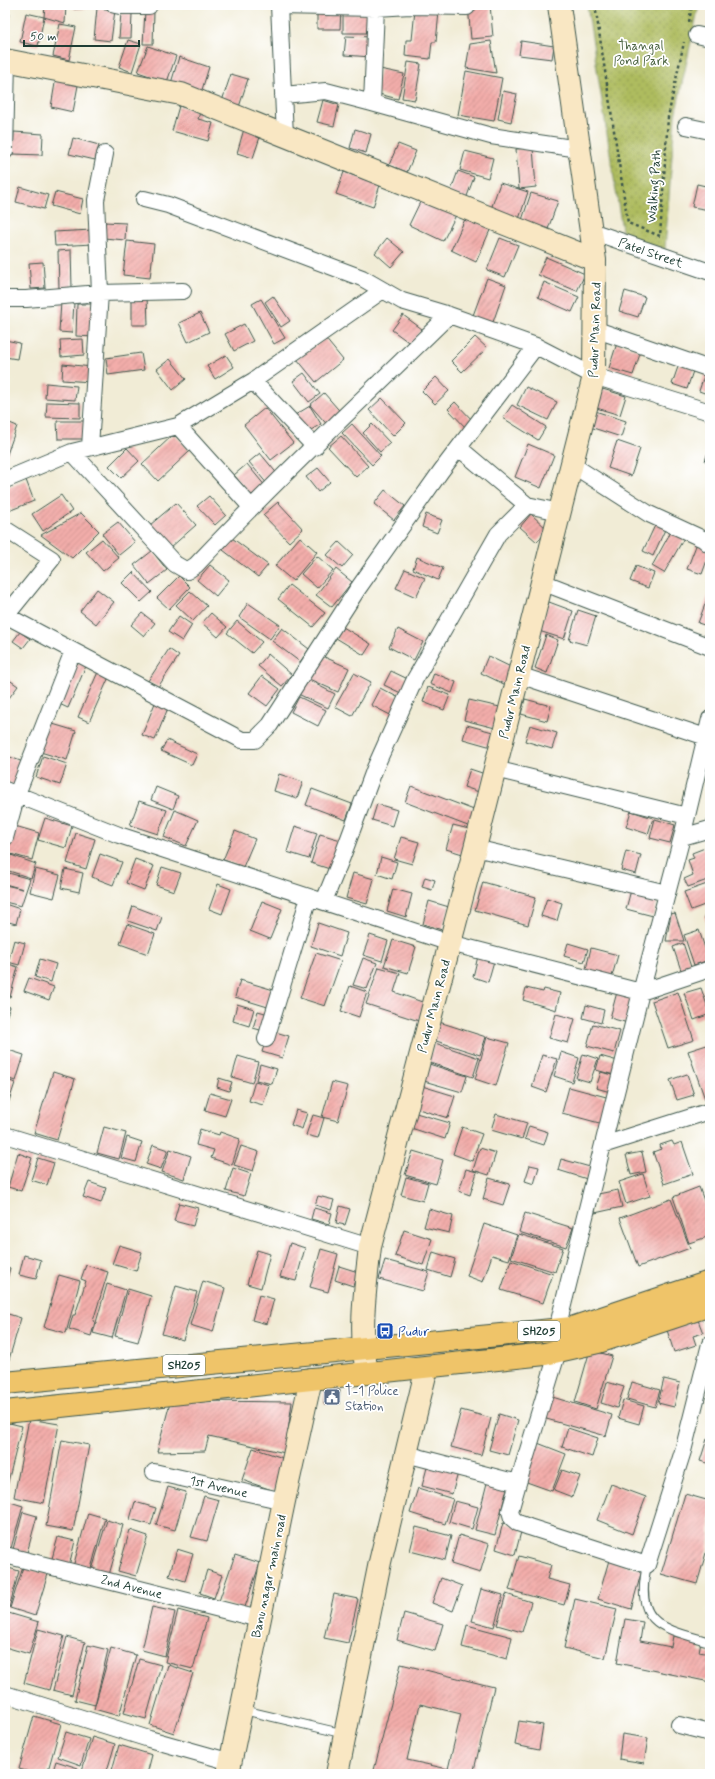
<svg xmlns="http://www.w3.org/2000/svg" width="715" height="1779" viewBox="0 0 715 1779" font-family="Mynerve,sans-serif">
  <defs>
    <pattern id="grass-dots" width="8" height="8" patternUnits="userSpaceOnUse"><rect width="8" height="8" fill="#aebc5f"/><path d="M2 2h.1M6 6h.1" fill="none" stroke="#8d9a4f" stroke-width="1.8" stroke-linecap="round"/></pattern>
    <pattern id="building-hatch" width="6" height="6" patternUnits="userSpaceOnUse"><rect width="6" height="6" fill="#f3adaa"/><path d="M-1 1l2-2M0 6l6-6M5 7l2-2" fill="none" stroke="#c48e8b"/></pattern>
  </defs>
  <rect width="100%" height="100%" fill="#fff"/>
  <filter id="ink" filterUnits="userSpaceOnUse"><feTurbulence type="fractalNoise" baseFrequency=".025" numOctaves="2"/><feDisplacementMap in="SourceGraphic" scale="8" xChannelSelector="R" yChannelSelector="G"/><feConvolveMatrix kernelMatrix="1 2 1 2 8 2 1 2 1" color-interpolation-filters="sRGB"/></filter>
  <filter id="wash" filterUnits="userSpaceOnUse"><feTurbulence type="fractalNoise" baseFrequency=".012" numOctaves="4" result="noise"/><feDisplacementMap in="SourceGraphic" scale="16" xChannelSelector="R" yChannelSelector="G"/><feGaussianBlur stdDeviation="0.9" result="paint"/><feColorMatrix in="noise" values="0 0 0 0 0 0 0 0 0 0 0 0 0 0 0 0 0 1.4 0 .05"/><feComposite in="paint" operator="in"/></filter>
  <g filter="url(#wash)">
    <rect width="100%" height="100%" fill="#f1ecd6"/>
    <path fill="url(#grass-dots)" stroke="#667c4a" d="M587 5H699L675 116 665 249 623 236Z"/>
    <g id="blocks">
      <path fill="url(#building-hatch)" fill-rule="evenodd" d="M45 5H66L65 23 44 17Z
        M74 5H95V8L74 9Z
        M482 5H490L493 37 471 39 468 6Z
        M97 8 115 10 111 41 94 39Z
        M317 8 341 9 340 29H317Z
        M415 10 439 12 436 42H432L430 59 405 56 406 40H412Z
        M145 11 154 12 153 44H143Z
        M5 12H9L6 49H5Z
        M26 13 44 17 38 46 20 42Z
        M121 13 132 14 131 38H119Z
        M343 13 369 14V33H343Z
        M60 24 76 27 69 60 53 56Z
        M346 36 372 37 371 57 344 55Z
        M128 40 141 44 132 72 119 67Z
        M491 41 496 73 466 68 470 44Z
        M521 41 554 46 552 59 519 55Z
        M148 46 176 56 167 82 138 72Z
        M179 57 209 67 201 93 171 83Z
        M408 62 421 64 415 100 402 98Z
        M380 69 404 74 398 99 375 93Z
        M466 71 502 78 494 121 458 115Z
        M231 74 248 79 239 107 222 101Z
        M56 77 79 80 73 112 51 107Z
        M503 91 517 94 511 122 498 119Z
        M323 100 339 105 334 126 317 122Z
        M179 106 200 112 198 119 213 123 208 141 172 131Z
        M244 129 261 134 253 158 237 153Z
        M355 129 371 134 366 153 350 148Z
        M14 132 43 134 42 155 13 154Z
        M73 138 99 145 95 160 69 154Z
        M398 144 416 151 407 172 389 165Z
        M533 148 536 187 519 189 516 149Z
        M465 151 493 158 488 178 460 170Z
        M458 171 474 177 466 199 450 193Z
        M344 172 380 185 373 207 336 194Z
        M500 183 528 192 518 222 490 212Z
        M697 184 710 187V210L692 207Z
        M20 187 48 195 44 209 16 202Z
        M55 192 83 199 80 214 51 206Z
        M531 193 558 201 547 232 521 223Z
        M422 198 456 215 443 241 409 225Z
        M466 217 491 228 476 262 451 250Z
        M104 222 126 223 125 240 104 238Z
        M92 230 93 244 55 246 54 232Z
        M387 238 404 252 391 267 375 253Z
        M500 238 518 245 505 277 487 270Z
        M127 241 154 244 150 278 123 275Z
        M71 250 72 288 59 289 58 251Z
        M546 257 585 274 577 291 538 275Z
        M43 262 45 288 31 289 29 263Z
        M487 278 506 285 492 325 472 318Z
        M544 282 579 297 572 312 538 297Z
        M625 291 645 297 638 317 619 311Z
        M132 296H147L148 325H132Z
        M273 296 290 321 281 327 265 302Z
        M261 299 285 338 274 344 252 304Z
        M61 302 74 303 72 333 59 332Z
        M77 304H95L94 337 76 336Z
        M200 313 209 332 188 342 179 323Z
        M403 315 422 329 411 344 392 330Z
        M244 324 253 341 234 351 225 334Z
        M475 337 487 348 462 372 451 361Z
        M325 338 343 360 316 382 297 359Z
        M83 339 84 355 61 357 60 340Z
        M5 340 20 343 17 359 5 357Z
        M617 343 641 351 633 375 609 368Z
        M141 353 144 370 108 375 106 358Z
        M226 355 234 367 215 379 207 366Z
        M170 359 186 379 173 390 157 369Z
        M63 364 92 367 91 382 62 380Z
        M679 364 694 368 687 389 672 384Z
        M304 373 320 394 309 402 293 381Z
        M705 373 710 375V395L699 391Z
        M436 377 449 391 435 404 422 391Z
        M46 383 77 386 75 400 45 398Z
        M526 387 557 402 548 420 517 405Z
        M599 388 626 396 620 415 593 407Z
        M324 393 344 416 330 428 310 405Z
        M382 398 406 423 393 436 369 410Z
        M47 402 80 403V418L46 417Z
        M455 402 475 423 468 430 448 409Z
        M512 405 546 427 538 440 503 418Z
        M310 406 321 424 306 433 295 415Z
        M265 408 293 443 271 460 244 425Z
        M595 411 626 421 621 437 590 427Z
        M5 421 17 426 5 460Z
        M57 421H84L85 439H58Z
        M352 424 381 456 372 465 342 433Z
        M372 424 390 443 380 452 363 433Z
        M174 434 190 451 158 481 142 464Z
        M341 436 368 466 356 477 328 447Z
        M617 441 640 449 631 476 608 468Z
        M528 444 554 455 541 488 515 477Z
        M710 446V463L705 461Z
        M127 448 139 461 121 478 109 466Z
        M260 453 279 476 268 485 249 462Z
        M247 464 266 487 253 498 234 475Z
        M318 468 330 482 318 492 306 477Z
        M26 480 34 501 11 510 5 496V488Z
        M385 490 405 506 394 520 374 504Z
        M61 495 72 511 43 531 32 514Z
        M209 496 226 515 215 525 197 506Z
        M278 502 303 529 289 542 263 515Z
        M176 503 196 525 170 548 150 525Z
        M81 513 99 531 72 558 41 535Z
        M426 514 442 520 437 533 422 527Z
        M531 514 548 530 537 542 520 527Z
        M658 519 668 523 653 556 643 551Z
        M118 522 135 542 119 555 102 534Z
        M674 526 687 533 664 573 652 566Z
        M300 537 317 552 293 581 275 566Z
        M232 538 268 565 258 577 223 550Z
        M102 539 119 558 103 571 86 552Z
        M339 542 353 555 342 568 327 555Z
        M697 543 710 552 702 574 687 569Z
        M152 551 167 570 149 584 134 565Z
        M317 556 333 570 317 588 301 574Z
        M417 557 443 568 438 580 413 569Z
        M210 565 229 580 216 596 197 580Z
        M636 566 654 573 648 588 630 581Z
        M336 569 352 582 332 607 316 595Z
        M405 569 425 578 416 597 396 588Z
        M133 572 152 592 141 602 122 583Z
        M179 576 190 587 169 609 157 598Z
        M289 585 325 613 313 627 278 599Z
        M97 589 114 602 96 624 80 611Z
        M190 591 207 606 193 621 176 605Z
        M710 591V627L698 623Z
        M549 602 573 611 564 639 539 631Z
        M248 603 280 625 270 639 239 617Z
        M578 610 596 616 587 645 569 640Z
        M142 613 155 623 144 636 131 625Z
        M211 613 227 627 218 637 202 623Z
        M179 616 192 625 182 641 168 632Z
        M237 621 262 642 252 653 227 633Z
        M343 627 371 644 364 655 336 638Z
        M282 628 309 649 300 662 272 641Z
        M398 629 423 642 414 660 389 647Z
        M20 632 30 639 23 648 13 641Z
        M546 635 558 640 547 673 535 668Z
        M169 649 179 656 158 687 148 681Z
        M268 654 292 675 282 686 258 666Z
        M320 655 349 668 338 692 309 679Z
        M488 656 517 670 510 687 481 673Z
        M75 661 86 666 68 708 57 703Z
        M391 671 410 680 403 694 384 685Z
        M98 672 109 677 89 722 78 717Z
        M354 673 371 682 352 716 335 707Z
        M434 673 456 682 452 693 430 684Z
        M262 676 280 689 267 706 249 693Z
        M5 677 18 686 9 698 5 695Z
        M306 679 335 694 328 708 298 694Z
        M428 687 450 695 444 710 423 702Z
        M380 688 403 700 394 717 371 705Z
        M299 697 326 710 318 726 291 712Z
        M525 699 551 706 547 721 521 714Z
        M469 700 504 708 499 729 464 720Z
        M155 703 168 708 155 740 142 735Z
        M46 722 76 731 67 760 37 751Z
        M467 725 500 734 495 748 463 739Z
        M530 725 557 733 552 749 525 741Z
        M167 740 197 754 192 765 161 751Z
        M5 755 23 762 15 785 5 781Z
        M43 756 67 764 60 785 36 777Z
        M470 769 485 774 479 792 464 787Z
        M279 774 303 782 297 798 274 791Z
        M411 786 479 812 473 828 405 802Z
        M156 787 178 796 173 809 151 800Z
        M312 789 352 804 346 820 306 805Z
        M139 801 167 810 158 834 130 825Z
        M377 804 397 810 392 826 372 820Z
        M175 810 198 820 186 846 164 837Z
        M631 811 653 818 648 834 626 827Z
        M45 818 72 826 66 848 38 840Z
        M655 819 675 825 670 843 650 838Z
        M453 825 473 830 466 855 446 849Z
        M15 826 39 833 32 860 7 853Z
        M295 826 317 833 309 859 287 852Z
        M235 831 255 839 243 867 223 860Z
        M76 833 95 839 86 869 67 863Z
        M320 834 341 840 333 870 311 863Z
        M401 837 419 842 412 864 394 859Z
        M710 846V879L688 887 684 879 693 875 688 860 694 858 692 853Z
        M626 851 641 855 636 874 621 870Z
        M100 854 122 862 113 885 92 877Z
        M11 855 36 864 31 878 6 870Z
        M381 857 397 862 392 879 377 874Z
        M135 859 154 866 144 890 126 883Z
        M162 867 181 873 174 891 156 885Z
        M35 869 60 875 54 898 30 892Z
        M65 869 83 873 79 892 61 888Z
        M5 872 30 879 21 906 5 902V885L23 889 5 884Z
        M353 873 374 879 367 904 346 898Z
        M425 877 435 880 432 890 422 887Z
        M483 882 536 897 528 925 475 910Z
        M710 883V903L691 910 684 892Z
        M218 884 231 889 222 914 209 909Z
        M393 889 412 894 406 917 387 911Z
        M631 890 658 897 653 916 626 909Z
        M547 898 562 903 557 921 541 916Z
        M262 901 282 909 270 939 250 931Z
        M429 901 449 907 442 930 423 924Z
        M5 904 20 909 16 924 5 921Z
        M133 906 162 917 157 931 128 921Z
        M675 913 684 941H666L671 914Z
        M710 914V932L704 916Z
        M318 923 347 933 340 956 311 946Z
        M127 924 155 934 148 954 120 944Z
        M699 930 709 960 694 965 684 935Z
        M370 935 388 941 382 961 363 955Z
        M14 940 25 943 19 965 8 962Z
        M393 940 416 947 408 973 384 966Z
        M568 943 588 949 584 962 564 956Z
        M683 943 691 967 681 970 673 947Z
        M591 948 618 955 611 980 585 973Z
        M316 953 341 961 325 1006 300 998Z
        M478 956 494 961 488 982 473 977Z
        M363 958 377 963 367 989 353 985Z
        M40 959 56 964 51 982 35 977Z
        M5 963 18 967 10 997 5 996Z
        M379 967 400 973 394 992 425 1003 419 1021 366 1004Z
        M29 978 54 987 49 1000 24 991Z
        M240 980 277 991 271 1008 235 997Z
        M350 986 367 992 359 1017 341 1011Z
        M526 988 543 992 544 989 560 993 556 1010 523 1000Z
        M701 988 710 1014 694 1020 684 993Z
        M617 992 634 997 628 1023 610 1018Z
        M678 992 694 1040 668 1048 652 1001Z
        M237 1004 254 1009 249 1026 233 1021Z
        M5 1005 10 1007 5 1020Z
        M586 1005 604 1010 601 1023 583 1018Z
        M258 1011 272 1015 267 1032 253 1028Z
        M556 1014 575 1019 568 1043 549 1038Z
        M436 1021 486 1037 480 1055 430 1039Z
        M593 1024 620 1031 614 1053 587 1046Z
        M269 1030 289 1036 282 1058 262 1052Z
        M487 1037 509 1043 496 1086 475 1079Z
        M435 1043 479 1058 473 1077 428 1062Z
        M710 1044V1097L705 1099 688 1051Z
        M5 1049 24 1055 16 1081 5 1078Z
        M561 1052 579 1058 572 1082 554 1076Z
        M583 1054 598 1059 590 1082 576 1078Z
        M542 1055 557 1059 546 1092 532 1087Z
        M238 1056 258 1062 252 1083 232 1077Z
        M600 1056 618 1061 614 1075 596 1070Z
        M260 1064 277 1069 272 1084 256 1080Z
        M429 1064 467 1076 462 1092 424 1081Z
        M53 1072 75 1079 57 1140 34 1133Z
        M601 1072 619 1077 614 1093 596 1088Z
        M687 1074 694 1095 677 1100 670 1080Z
        M219 1078 232 1082 229 1091 217 1087Z
        M5 1079 15 1083 5 1113Z
        M255 1081 269 1085 263 1105 249 1101Z
        M332 1082 348 1086 338 1121 322 1117Z
        M422 1086 455 1096 448 1118 415 1108Z
        M569 1087 610 1098 603 1124 562 1113Z
        M210 1093 231 1099 225 1116 205 1110Z
        M296 1110 307 1113 302 1129 291 1125Z
        M416 1113 450 1123 445 1139 411 1128Z
        M496 1114 527 1123 522 1139 491 1130Z
        M313 1115 324 1118 318 1138 306 1135Z
        M529 1126 548 1132 544 1145 525 1139Z
        M104 1127 126 1133 119 1159 97 1153Z
        M462 1127 482 1134 472 1161 453 1154Z
        M200 1129 219 1135 220 1132 240 1139 232 1165 211 1158 214 1150 196 1145Z
        M127 1137 142 1142 136 1162 121 1158Z
        M672 1141 674 1145 682 1142 693 1174 664 1184 653 1152 661 1149 660 1145Z
        M153 1145 168 1150 161 1169 146 1164Z
        M241 1146 259 1152 253 1171 234 1165Z
        M480 1148 496 1153 489 1175 473 1170Z
        M170 1149 191 1156 184 1179 162 1172Z
        M413 1151 443 1160 436 1184 405 1175Z
        M642 1152 646 1172 631 1175 626 1155Z
        M18 1153 32 1158 21 1191 8 1187Z
        M38 1158 54 1163 47 1185 31 1180Z
        M561 1159 590 1167 587 1179 558 1170Z
        M530 1165 539 1167 534 1184 525 1181Z
        M233 1168 251 1174 244 1196 226 1191Z
        M466 1169 477 1172 470 1195 459 1191Z
        M643 1174 650 1196 626 1204 619 1182Z
        M406 1177 428 1183 423 1201 401 1195Z
        M489 1178 510 1184 503 1205 483 1199Z
        M89 1182 106 1188 101 1203 83 1197Z
        M699 1187 710 1217V1236L689 1243 673 1197Z
        M618 1190 622 1207 595 1213 598 1194Z
        M318 1196 334 1200 331 1210 315 1205Z
        M671 1199 690 1248 638 1267 620 1218Z
        M179 1203 198 1208 193 1226 174 1221Z
        M340 1206 350 1209 345 1225 336 1223Z
        M314 1208 332 1213 329 1224 311 1219Z
        M429 1209 453 1216 449 1233 424 1227Z
        M525 1213 573 1228 566 1247 519 1232Z
        M484 1224 517 1235 509 1260 492 1255 483 1282 467 1276Z
        M404 1230 432 1239 423 1265 395 1256Z
        M519 1234 563 1248 555 1272 511 1258Z
        M290 1243 305 1248 296 1281 280 1277Z
        M119 1245 142 1252 136 1271 112 1264Z
        M321 1249 338 1254 328 1292 310 1287Z
        M257 1250 270 1254 261 1288 247 1284Z
        M433 1252 455 1259 450 1277 428 1270Z
        M24 1255 41 1260 36 1279 19 1275Z
        M385 1260 429 1272 423 1291 379 1279Z
        M511 1260 553 1274 543 1303 501 1290Z
        M86 1265 108 1272 93 1321 95 1322 91 1336 69 1329 73 1315H75L86 1281 81 1279Z
        M5 1266 10 1268 6 1283H5Z
        M339 1266 358 1272 353 1286 335 1280Z
        M59 1275 80 1281 66 1333 44 1327Z
        M203 1281 225 1288 213 1332 190 1325Z
        M107 1284 126 1290 112 1338 93 1333Z
        M176 1286 197 1292 183 1340 162 1334Z
        M128 1289 151 1296 138 1342 115 1336Z
        M259 1295 274 1299 267 1324 252 1320Z
        M5 1313 21 1318 8 1363 5 1362Z
        M698 1320 703 1333 693 1336 696 1345 674 1352 667 1330Z
        M590 1350 612 1356 596 1409 575 1402Z
        M664 1379 680 1383 674 1407 658 1403Z
        M607 1382 624 1387 617 1408 601 1403Z
        M632 1382 660 1390 655 1407 627 1399Z
        M325 1389 340 1390 339 1404H324Z
        M549 1396 612 1415 606 1436 543 1418Z
        M171 1399 203 1401 292 1402 285 1453 209 1436 205 1451 157 1452Z
        M623 1400 644 1406 639 1424 618 1418Z
        M461 1410 491 1418 481 1455 451 1447Z
        M499 1414 518 1420 508 1455 489 1450Z
        M29 1419 59 1424 44 1503 14 1497Z
        M5 1422 22 1426 6 1490H5Z
        M568 1428 598 1438 592 1457 562 1447Z
        M707 1439 710 1440V1464L700 1461Z
        M62 1440 89 1445 73 1531 46 1526Z
        M535 1442 566 1454 552 1491 521 1480Z
        M253 1448 286 1459 275 1491 242 1480Z
        M428 1464 458 1473 452 1494 422 1486Z
        M562 1470 580 1476 572 1497 554 1490Z
        M488 1479 508 1484 495 1535 475 1530Z
        M611 1484 646 1497 632 1534 597 1520Z
        M168 1487 186 1492 175 1530 156 1525Z
        M418 1488 453 1499 445 1524 410 1513Z
        M685 1494 710 1501V1539L697 1584 661 1574Z
        M204 1496 219 1500 207 1541 191 1537Z
        M455 1501 478 1507 472 1529 449 1522Z
        M10 1502 23 1506 11 1548 5 1546V1519Z
        M135 1502 156 1508 151 1525 130 1519Z
        M23 1512 37 1516 27 1553 13 1549Z
        M88 1513 105 1518 90 1572 73 1567Z
        M107 1520 123 1525 109 1575 92 1570Z
        M503 1523 522 1528 515 1555 496 1549Z
        M416 1527 451 1536 445 1560 410 1551Z
        M130 1530 148 1536 136 1576 118 1571Z
        M459 1535 489 1544 480 1573 451 1564Z
        M58 1537 75 1541 69 1566 51 1562Z
        M177 1549 193 1554 185 1581 169 1576Z
        M235 1555 260 1563 244 1610 219 1601Z
        M519 1556 551 1565 547 1579 570 1585 564 1605 509 1590Z
        M609 1560 642 1570 631 1609 598 1599Z
        M5 1567 19 1571 9 1608 5 1607Z
        M23 1567 48 1574 35 1616 10 1608Z
        M207 1570 222 1575 214 1598 200 1593Z
        M441 1578 462 1586 453 1611 432 1603Z
        M481 1589 503 1595 494 1627 472 1621Z
        M334 1594 358 1599 348 1643 324 1638Z
        M506 1594 531 1602 522 1632 497 1625Z
        M575 1599 617 1609 605 1658 564 1648Z
        M152 1607 175 1612 165 1656 142 1650Z
        M178 1610 207 1618 193 1669 165 1662Z
        M5 1612 39 1622 29 1654 5 1647Z
        M404 1613 443 1624 435 1651 397 1640Z
        M625 1619 643 1622 640 1641 671 1647 673 1636 701 1641 699 1652 710 1654V1682L617 1663Z
        M467 1625 512 1637 507 1659 462 1647Z
        M38 1629 64 1636 49 1690 24 1683Z
        M67 1637 85 1642 72 1695 53 1690Z
        M88 1645 108 1650 95 1705 75 1700Z
        M111 1648 136 1655 119 1716 94 1709Z
        M139 1659 161 1665 146 1719 124 1713Z
        M401 1664 494 1687 473 1774H373ZM420 1704 461 1714 448 1769 407 1760Z
        M168 1665 193 1673 174 1733 150 1725Z
        M34 1716 61 1724 47 1774H37L19 1769Z
        M519 1721 543 1725 539 1750 515 1745Z
        M66 1732 89 1739 81 1765 58 1757Z
        M622 1734 648 1738 644 1763 619 1759Z
        M92 1737 115 1744 106 1774H81Z
        M119 1745 152 1755 147 1774H111Z
        M56 1761 78 1768 76 1774H52Z"/>
    </g>
  </g>
  <g filter="url(#ink)">
    <use href="#blocks" fill-opacity="0" stroke="#3e574c" stroke-width="1"/>
    <g fill="none" stroke-linecap="round" stroke-linejoin="round">
      <g stroke="#3e574c" stroke-width="10">
        <path id="lane" d="M647 1565C634 1625 662 1628 710 1642
          M243 1710 345 1734"/>
      </g>
      <g stroke="#3e574c" stroke-width="18">
        <path id="street" d="M115 5 120 6H149
          M279 5 285 136
          M376 5V8L410 6 467 7
          M279 6 376 8 372 103 491 136 579 149
          M697 35 710 38
          M283 95 326 91 372 103
          M686 126 710 131
          M5 151 7 60
          M144 199 168 205 362 278 402 301 449 315 536 346 594 376 710 412
          M591 231 710 272
          M5 299H26L100 293 183 291
          M594 329 710 369
          M253 381 315 447
          M178 426 251 507
          M90 447 100 293 96 200 105 154
          M459 448 527 505
          M72 452 175 564 187 571 196 565C277 479 364 398 449 315
          M571 464 649 514 703 539 710 545
          M5 480 72 452 178 426 253 381 383 290
          M5 529 52 559 5 617
          M542 582 710 647
          M7 616 242 740H255L270 725 357 590 441 471 536 346
          M519 675 706 737
          M495 769 687 816
          M5 790 119 835 450 943 641 992 710 969
          M682 837 710 829
          M5 838 17 794 73 651
          M475 848 667 893
          M324 901 342 857 375 768 415 679 498 534 527 505 560 512
          M266 1039 309 897
          M5 1135 370 1247
          M603 1145 710 1111
          M557 1329 641 992 682 837 710 719
          M558 1351 518 1483 510 1511 512 1518 518 1523 529 1527 647 1565 683 1451 710 1344
          M406 1454 518 1483
          M154 1472 284 1501
          M5 1555 259 1619
          M5 1694 149 1739 231 1762
          M679 1725 710 1733"/>
      </g>
      <g stroke="#3e574c" stroke-width="24">
        <path id="secondary" d="M5 60 181 94 595 260
          M367 1373C359 1329 365 1291 370 1247L475 848 594 376 595 260 559 5
          M228 1774 284 1501 311 1379
          M337 1774 380 1562 427 1367"/>
      </g>
      <g stroke="#3e574c" stroke-width="24">
        <path id="primary" d="M5 1383 572 1328 710 1282
          M5 1412 545 1354 598 1342 710 1305"/>
      </g>
      <path stroke="#3e574c" stroke-width="2.5" stroke-dasharray="3 3" stroke-linecap="butt" d="M595 5 628 223 660 236 668 117 684 42
        M689 22 692 5"/>
      <use href="#lane" stroke="#fff" stroke-width="8"/>
      <use href="#street" stroke="#fff" stroke-width="16"/>
      <use href="#secondary" stroke="#f9e7c3" stroke-width="22"/>
      <use href="#primary" stroke="#efc469" stroke-width="22"/>
    </g>
  </g>
  <defs>
    <g id="bus-square" transform="scale(0.9)"><rect x="-9" y="-9" width="18" height="18" rx="4" fill="#1a4fb4" stroke="#fff"/><path d="M-5-6H5V4H4V6H2V4H-2V6H-4V4H-5ZM-3.5-4V0h7V-4ZM-3.5 1.2v1.5H-2V1.2ZM2 1.2v1.5H3.5V1.2Z" fill="#fff"/></g>
    <g id="civic-square" transform="scale(0.9)"><rect x="-9" y="-9" width="18" height="18" rx="4" fill="#5c6f8a" stroke="#fff"/><path d="M-.6-6.5H3V-4.5H.6V-3L4-1V1h2V6H-6V1h2V-1L-.6-3ZM-1.2 2.5V6h2.4V2.5Z" fill="#fff"/></g>
  </defs>
  <g fill-rule="evenodd">
    <use href="#bus-square" x="385" y="1331"/>
    <use href="#civic-square" x="332" y="1397"/>
  </g>
  <g text-anchor="middle" stroke-width="3.5" stroke-linejoin="round" paint-order="stroke">
    <g fill="#fff" stroke="#627771" stroke-width="1">
      <rect x="518" y="1321" width="42" height="20" rx="3"/>
      <rect x="163" y="1355" width="42" height="20" rx="3"/>
    </g>
    <g font-size="12" font-weight="bold" fill="#1f3d34">
      <text x="539" y="1335">SH205</text>
      <text x="184" y="1369">SH205</text>
    </g>
    <g font-size="13" fill="#4a6341" stroke="#fff">
      <text x="641" y="50">Thangal<tspan x="641" dy="15">Pond Park</tspan></text>
    </g>
    <g font-size="13" fill="#1f3d34" stroke="#fff">
      <text transform="translate(653 186) rotate(-86)" y="5">Walking Path</text>
      <text transform="translate(651 252) rotate(19)" y="5">Patel Street</text>
      <text transform="translate(594 330) rotate(-88)" y="5">Pudur Main Road</text>
      <text transform="translate(514 692) rotate(-76)" y="5">Pudur Main Road</text>
      <text transform="translate(433 1006) rotate(-75)" y="5">Pudur Main Road</text>
      <text transform="translate(219 1486) rotate(13)" y="5">1st Avenue</text>
      <text transform="translate(268 1576) rotate(-78)" y="5">Banu nagar main road</text>
      <text transform="translate(132 1586) rotate(14)" y="5">2nd Avenue</text>
    </g>
    <g font-size="13" fill="#164399" stroke="#fff" text-anchor="start">
      <text x="398" y="1336">Pudur</text>
    </g>
    <g font-size="13" fill="#4e5e75" stroke="#fff" text-anchor="start">
      <text x="345" y="1395">T-1 Police<tspan x="345" dy="15">Station</tspan></text>
    </g>
  </g>
  <rect width="715" height="1779" fill="none" stroke="#fff" stroke-width="20"/>
  <path d="M24 40v6h115v-6" fill="none" stroke="#1f3d34" stroke-width="2"/>
  <text x="30" y="40" font-size="12" fill="#1f3d34" stroke="#ffffff" stroke-width="3" paint-order="stroke">50 m</text>
</svg>
